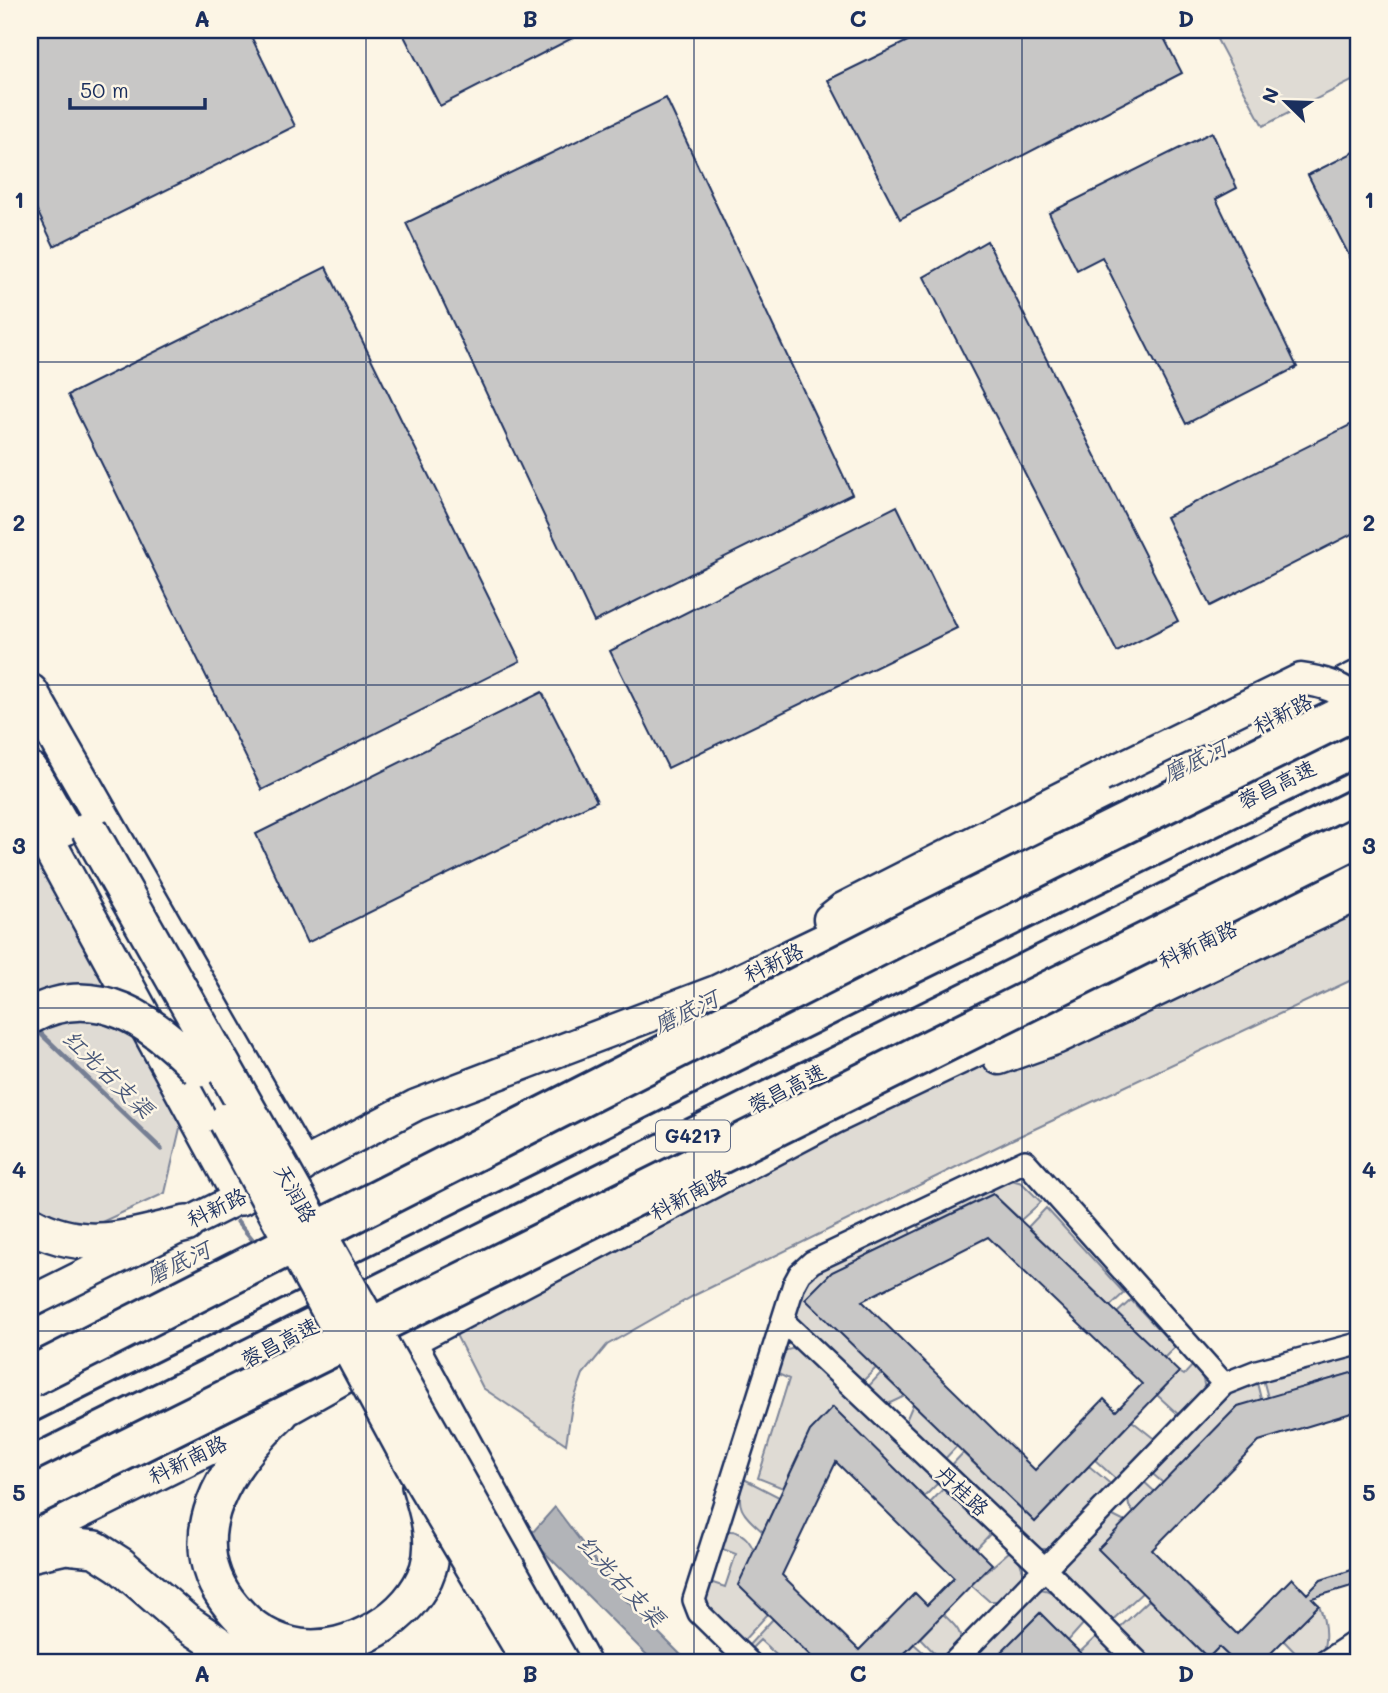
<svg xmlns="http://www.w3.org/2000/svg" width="1388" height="1693" viewBox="0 0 1388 1693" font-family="Mali,'LXGW WenKai TC',sans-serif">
  <rect width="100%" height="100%" fill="#fcf5e5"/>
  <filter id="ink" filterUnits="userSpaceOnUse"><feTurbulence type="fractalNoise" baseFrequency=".0143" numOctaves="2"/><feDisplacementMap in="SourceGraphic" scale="14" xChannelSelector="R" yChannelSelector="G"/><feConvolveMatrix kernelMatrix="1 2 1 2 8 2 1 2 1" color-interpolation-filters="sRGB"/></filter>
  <g filter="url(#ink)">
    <path fill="#dfdbd4" stroke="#7d8599" stroke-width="2" d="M1212 30H1358V78L1263 126Z
      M30 843 183 1115 165 1193 30 1255Z
      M1358 879V977L1009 1141 695 1295 607 1345 583 1374 572 1405 566 1444 483 1388 452 1327 1155 976Z
      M1008 1179 1022 1183 1041 1202 1021 1220 993 1194 920 1229 916 1222Z
      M1046 1208 1124 1293 1110 1306 1028 1227Z
      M907 1226 911 1234 832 1272 806 1299 876 1368 860 1384 798 1322C793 1306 802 1283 815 1272Z
      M1131 1300 1175 1347 1164 1358 1117 1313Z
      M799 1347 939 1482 924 1497 833 1408 810 1431 783 1488 758 1478 789 1379 776 1373 783 1351Z
      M1358 1352V1371L1268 1398 1263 1379Z
      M1193 1365 1202 1375 1205 1389 1180 1416 1157 1395 1179 1372 1184 1375Z
      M881 1373 905 1396 888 1404 866 1389Z
      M1256 1379 1261 1399 1163 1483 1148 1470 1220 1394Z
      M913 1404 957 1446 942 1462 905 1423Z
      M1132 1421 1157 1441 1118 1481 1095 1460Z
      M963 1453 1035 1522 1089 1466 1113 1486 1051 1549H1034L948 1469Z
      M1140 1478 1155 1492 1134 1513 1129 1506 1127 1494Z
      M744 1479 779 1497 763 1532C742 1514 734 1506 744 1479Z
      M945 1487 993 1531 976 1549 930 1503Z
      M1109 1514 1125 1522 1142 1593 1108 1624 1064 1578 1062 1560Z
      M729 1531C761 1530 763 1591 768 1614L743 1641 709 1610 706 1596 710 1582 725 1587 736 1554 720 1548 724 1534Z
      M1010 1551 1020 1562 1024 1574 1001 1601H989L971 1585Z
      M1033 1589C1056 1587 1070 1607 1085 1622L1068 1641 1040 1613 990 1663H959Z
      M1149 1600 1208 1658 1219 1647 1236 1663H1149L1116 1631Z
      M1319 1605C1326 1622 1333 1661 1305 1663L1283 1640Z
      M943 1614C967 1636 965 1640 944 1663L920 1638Z
      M773 1619 818 1663H785L760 1640 751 1649 748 1646Z
      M1098 1635 1127 1663H1091L1080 1652Z
      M914 1644 935 1663H895Z"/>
    <path fill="#b2b4b8" stroke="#767f94" stroke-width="2" d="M555 1507 622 1596 689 1663H655L539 1547 531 1534Z"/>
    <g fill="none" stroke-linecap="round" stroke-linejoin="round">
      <path stroke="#767f94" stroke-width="5" d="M35 1028 161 1149
        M238 1222 257 1245
        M30 1355 55 1343"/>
    </g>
    <path fill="#c8c7c6" stroke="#1b2f5e" stroke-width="2" fill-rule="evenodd" d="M30 30H248L295 126 54 246 30 196Z
      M401 30H588L440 106Z
      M930 30H1160L1182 73 900 219 828 80Z
      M666 98 852 494 594 622 406 223Z
      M1212 132 1237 188 1216 199 1297 367 1186 424 1102 257 1077 270 1049 213Z
      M1358 150V273L1308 175Z
      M987 241 1178 621 1117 652 924 277Z
      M326 267 520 661 262 790 68 395Z
      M1358 421V531L1210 606 1166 517Z
      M897 506 957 628 668 768 610 651Z
      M542 692 597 801 307 943 256 834Z
      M993 1194 1179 1372 1035 1522 805 1299 832 1272ZM988 1237 1142 1384 1116 1411 1104 1399 1035 1470 862 1301Z
      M1358 1371V1411L1259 1441 1152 1550 1237 1634 1292 1578 1307 1594 1321 1580 1358 1568V1584L1312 1598 1319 1605 1261 1663H1236L1219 1647 1208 1658 1098 1549 1238 1406Z
      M833 1407 992 1564 895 1663H818L738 1585 810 1431ZM836 1462 954 1578 927 1605 915 1593 859 1650 782 1575Z
      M1040 1613 1068 1641 1091 1663H990Z"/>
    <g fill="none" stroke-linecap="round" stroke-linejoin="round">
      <g stroke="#1b2f5e" stroke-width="26">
        <path id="street" d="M783 1321 1045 1569 1139 1663
          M750 1663 699 1613 694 1600 794 1284 800 1273 812 1262 1025 1161 1224 1384
          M953 1663 1224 1384 1257 1371 1358 1344
          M1323 1663 1358 1640"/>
      </g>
      <g stroke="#1b2f5e" stroke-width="35">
        <path id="secondary" d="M829 919 843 908 1101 777
          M999 1059 1058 1038 1358 895
          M30 1302 241 1197 416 1105 716 991 1108 803 1358 676
          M30 1538 280 1414 408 1342 833 1119 1358 869"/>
      </g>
      <g stroke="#1b2f5e" stroke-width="40">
        <path id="primary" d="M30 692 301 1165
          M30 770 63 828
          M30 810 241 1197
          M30 1224C84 1255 131 1237 186 1224
          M408 1342 582 1663
          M280 1414C226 1465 175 1538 232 1607 249 1628 273 1643 300 1647 349 1654 412 1618 428 1569 437 1541 428 1513 420 1486
          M30 1554 66 1546 95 1549 120 1565 187 1623 246 1663"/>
      </g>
      <g stroke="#1b2f5e" stroke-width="44">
        <path id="highway" d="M30 1402 850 994 1358 745
          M30 1468 1358 808"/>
      </g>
      <use href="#street" stroke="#fcf5e5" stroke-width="21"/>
      <use href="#secondary" stroke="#fcf5e5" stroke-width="30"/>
      <use href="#primary" stroke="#fcf5e5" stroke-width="35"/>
      <use href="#highway" stroke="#fcf5e5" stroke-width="38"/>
      <g stroke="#1b2f5e" stroke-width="35" stroke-linecap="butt">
        <path id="secondary-bridge" d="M1101 777 1301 679C1324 682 1341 688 1358 702"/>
      </g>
      <g stroke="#1b2f5e" stroke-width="40" stroke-linecap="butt">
        <path id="primary-bridge" d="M89 829 561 1663
          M30 1016C97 979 153 1022 199 1069
          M227 1121 412 1463 531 1663"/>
      </g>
      <g stroke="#1b2f5e" stroke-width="44" stroke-linecap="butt">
        <path id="highway-bridge" d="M30 1377 918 926 1358 708
          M30 1497 1358 837"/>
      </g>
      <use href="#secondary-bridge" stroke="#fcf5e5" stroke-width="30"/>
      <use href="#primary-bridge" stroke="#fcf5e5" stroke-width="35"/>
      <use href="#highway-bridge" stroke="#fcf5e5" stroke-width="38"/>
    </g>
  </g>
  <path fill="none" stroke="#1b2f5e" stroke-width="2" stroke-opacity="0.55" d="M366 30V1663M694 30V1663M1022 30V1663M30 362H1358M30 685H1358M30 1008H1358M30 1331H1358"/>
  <g text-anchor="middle" stroke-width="5" stroke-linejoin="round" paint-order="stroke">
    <rect fill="#fcf5e5" stroke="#5e6a86" stroke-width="2" x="656" y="1120.5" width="74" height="31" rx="5"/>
    <g font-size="19" font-weight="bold" fill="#1b2f5e">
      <text x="693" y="1143">G4217</text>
    </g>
    <g font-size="21" fill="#1b2f5e" stroke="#fcf5e5">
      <text transform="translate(1283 714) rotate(-27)" y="7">科新路</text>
      <text transform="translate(1277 785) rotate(-26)" y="7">蓉昌高速</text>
      <text transform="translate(1198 945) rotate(-25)" y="7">科新南路</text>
      <text transform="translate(774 963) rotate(-26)" y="7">科新路</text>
      <text transform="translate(787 1089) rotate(-27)" y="7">蓉昌高速</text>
      <text transform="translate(295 1194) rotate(61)" y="7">天润路</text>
      <text transform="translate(689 1195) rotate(-28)" y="7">科新南路</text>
      <text transform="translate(217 1208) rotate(-26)" y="7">科新路</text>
      <text transform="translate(280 1343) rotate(-27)" y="7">蓉昌高速</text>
      <text transform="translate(188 1460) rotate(-26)" y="7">科新南路</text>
      <text transform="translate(962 1491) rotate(43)" y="7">丹桂路</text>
    </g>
    <g font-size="23" font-style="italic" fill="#485779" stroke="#fcf5e5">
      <text transform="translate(1195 761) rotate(-26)" y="8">磨底河</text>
      <text transform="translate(686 1012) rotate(-26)" y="8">磨底河</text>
      <text transform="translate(108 1074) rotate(44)" y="8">红光右支渠</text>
      <text transform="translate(178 1263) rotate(-26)" y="8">磨底河</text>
      <text transform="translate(621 1581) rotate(47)" y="8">红光右支渠</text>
    </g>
  </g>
  <rect width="1388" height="1693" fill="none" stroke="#fcf5e5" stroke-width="77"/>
  <g transform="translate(1286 102) rotate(293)" stroke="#fcf5e5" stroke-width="5" paint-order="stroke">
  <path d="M0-5L12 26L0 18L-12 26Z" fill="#1b2f5e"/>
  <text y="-10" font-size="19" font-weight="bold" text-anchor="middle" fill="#1b2f5e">N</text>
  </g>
  <path d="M70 98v10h135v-10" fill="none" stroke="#1b2f5e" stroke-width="3.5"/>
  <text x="80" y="98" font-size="21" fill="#1b2f5e" stroke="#fcf5e5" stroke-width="5" paint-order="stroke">50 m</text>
  <rect x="38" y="38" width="1312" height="1616" fill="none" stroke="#1b2f5e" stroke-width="2.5"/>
  <g font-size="23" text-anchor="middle" font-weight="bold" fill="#1b2f5e">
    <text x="202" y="27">A</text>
    <text x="530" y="27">B</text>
    <text x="858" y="27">C</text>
    <text x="1186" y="27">D</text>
    <text x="19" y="208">1</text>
    <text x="1369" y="208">1</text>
    <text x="19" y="531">2</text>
    <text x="1369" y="531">2</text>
    <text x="19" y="854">3</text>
    <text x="1369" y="854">3</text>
    <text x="19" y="1178">4</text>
    <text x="1369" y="1178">4</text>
    <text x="19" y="1501">5</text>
    <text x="1369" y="1501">5</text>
    <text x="202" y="1682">A</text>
    <text x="530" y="1682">B</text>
    <text x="858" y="1682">C</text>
    <text x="1186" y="1682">D</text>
  </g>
</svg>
